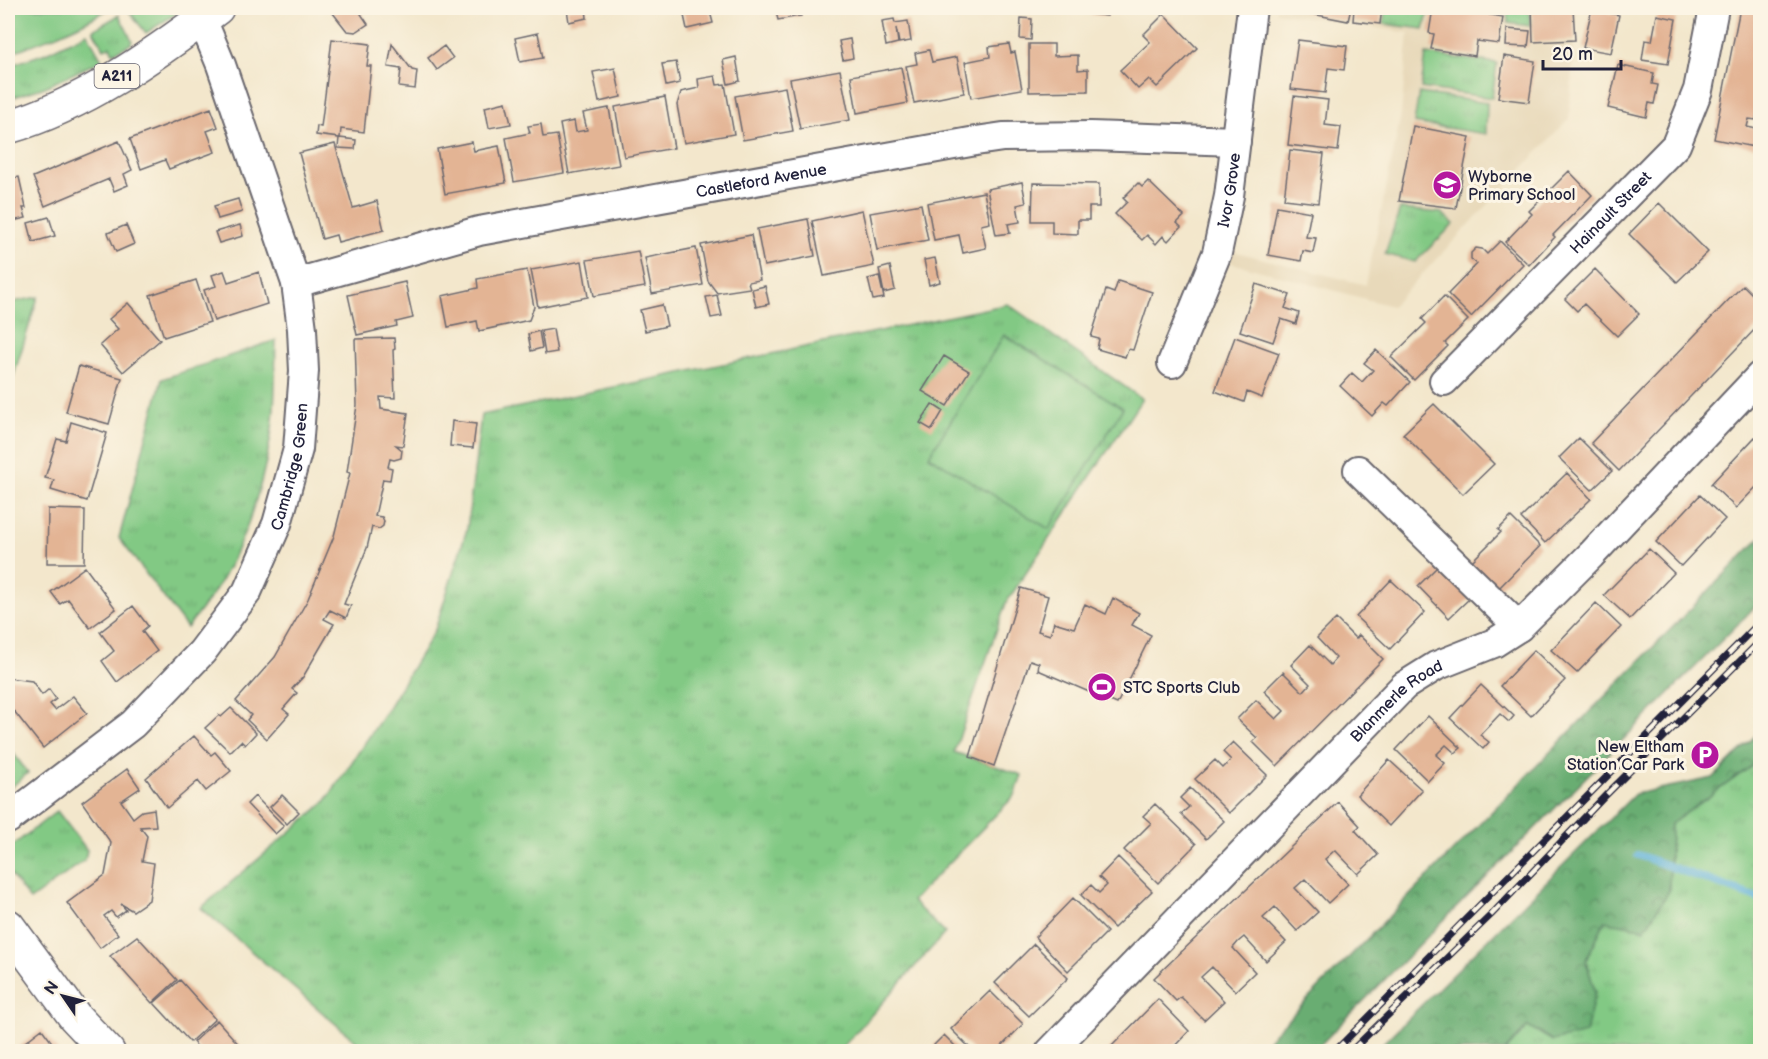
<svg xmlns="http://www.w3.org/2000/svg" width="1768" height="1059" viewBox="0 0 1768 1059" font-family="'Balsamiq Sans',sans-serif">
  <defs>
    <pattern id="grass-tufts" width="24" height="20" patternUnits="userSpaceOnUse" patternTransform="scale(1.5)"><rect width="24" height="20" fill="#82c984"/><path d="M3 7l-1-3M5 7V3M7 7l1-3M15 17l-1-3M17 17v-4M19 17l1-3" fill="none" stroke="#70ac73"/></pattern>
    <pattern id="forest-crowns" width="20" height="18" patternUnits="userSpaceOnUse" patternTransform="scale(1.5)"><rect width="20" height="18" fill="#69ad72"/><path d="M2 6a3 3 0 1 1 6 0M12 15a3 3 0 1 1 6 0" fill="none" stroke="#568c5f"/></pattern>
  </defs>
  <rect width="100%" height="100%" fill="#fcf5e5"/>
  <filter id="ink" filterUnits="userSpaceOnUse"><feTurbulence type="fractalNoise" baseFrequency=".0167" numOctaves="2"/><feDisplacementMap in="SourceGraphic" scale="12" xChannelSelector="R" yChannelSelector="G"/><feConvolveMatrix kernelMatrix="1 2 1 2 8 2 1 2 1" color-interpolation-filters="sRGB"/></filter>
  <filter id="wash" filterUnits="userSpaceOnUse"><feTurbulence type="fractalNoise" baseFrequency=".008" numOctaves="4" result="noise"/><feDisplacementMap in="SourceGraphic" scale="24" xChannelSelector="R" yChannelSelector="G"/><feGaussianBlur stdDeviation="1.35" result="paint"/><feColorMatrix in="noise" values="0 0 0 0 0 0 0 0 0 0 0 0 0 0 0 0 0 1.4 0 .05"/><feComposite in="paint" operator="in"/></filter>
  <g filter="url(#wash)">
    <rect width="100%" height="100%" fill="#f3e7cc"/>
    <path fill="#e8d9ba" d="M1277 8H1576L1569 119 1392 306 1228 262 1232 251 1366 285 1401 115 1409 33 1276 12Z"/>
    <path fill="url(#grass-tufts)" stroke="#527660" stroke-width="1.5" d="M132 8H185L146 33 128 10Z
      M1385 8H1430L1424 29 1384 24Z
      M1473 8H1529L1530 26 1508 23 1507 11Z
      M119 15 132 40 131 44 113 53 110 46 104 49 93 30Z
      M87 33 102 60 45 87 8 99V66L46 53Z
      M1426 54 1497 63 1492 98 1421 88Z
      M1419 93 1487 103 1486 134 1414 123Z
      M1400 209 1442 213 1454 224 1415 262 1385 254Z
      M38 297 8 394V303Z
      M1008 304 1142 399 1006 603 954 752 1022 775 1015 795 912 901 945 933 839 1051H367L201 908 325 802 383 716 435 630 467 529 481 415Z
      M276 340C275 373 276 409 270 441 261 493 242 551 212 595 204 606 195 617 187 628L119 538 162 379Z
      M8 746 28 773 8 790Z
      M1760 760V1051L1505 1052 1528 1026 1553 1041 1595 992 1586 960 1605 921 1669 891 1671 824Z
      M57 811 87 850 85 860 30 900 8 871V849Z"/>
    <path fill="url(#forest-crowns)" stroke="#466856" stroke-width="1.5" d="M1760 538V601L1745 617 1314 1051H1257Z
      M1760 731V760L1671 824 1669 891 1645 929 1605 921 1586 960 1595 992 1586 1033 1553 1041 1528 1026 1505 1051H1375L1635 794 1713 778Z"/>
    <path fill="#82c984" stroke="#527660" stroke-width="1.5" d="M8 8H110C78 28 43 41 8 54Z
      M1004 335 1123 408 1049 529 929 456Z"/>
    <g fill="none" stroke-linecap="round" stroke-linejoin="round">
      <path stroke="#5cb1d8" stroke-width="8" d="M1638 855 1760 899"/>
    </g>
    <g id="blocks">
      <path fill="#e3b494" d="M329 8H370L361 14 368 24 356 32 347 31Z
        M577 8H586L587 18 569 22 567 9Z
        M697 8H709L713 23 687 29 683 11Z
        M775 8H799L801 16 778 20Z
        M1091 8H1108L1107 16 1090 14Z
        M1303 8H1351L1348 21 1302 12Z
        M1354 8H1382L1380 24 1353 21Z
        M1433 8H1458V9L1503 17 1499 44 1477 41 1475 56 1431 49 1434 34 1429 33Z
        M1532 8H1573L1575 40 1533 42Z
        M1592 8H1609L1608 13 1619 15 1611 53 1583 48Z
        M1740 8H1760V94L1756 120 1749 119 1747 127 1757 129 1754 147 1714 139Z
        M1164 14 1197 48 1157 87 1149 79 1138 89 1120 70 1150 42 1143 35Z
        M1657 15 1676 19 1668 64 1642 60 1645 40 1652 41Z
        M1021 18 1032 19 1031 40 1020 39Z
        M894 19 895 23 908 21 911 41 899 43 896 28 898 43 886 46 882 21Z
        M1507 29 1530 31 1528 47 1506 46Z
        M538 33 543 58 520 62 515 38Z
        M332 39 370 44 367 66H371L364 132 341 129 340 138 356 140 355 149 338 148 339 138 316 135 317 126 321 127Z
        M850 39 853 58 843 60 839 41Z
        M1298 40 1347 46 1344 70 1328 68 1325 93 1291 89Z
        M392 44 412 70 417 71 415 89 399 87 401 69 388 67Z
        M1009 44 1011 53 1015 52 1022 89 971 98 965 62 990 57 989 47Z
        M1029 44H1054V56L1078 55V70L1088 69V91L1029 92Z
        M444 46 453 58 437 70 428 58Z
        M929 50 932 62 957 57 964 93 914 103 906 66 917 64 915 53Z
        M1504 56 1535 61 1529 102 1498 98Z
        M736 57 740 81 728 84 723 60Z
        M676 62 680 83 666 86 662 64Z
        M1618 65 1654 73 1652 84 1658 85 1654 104 1649 103 1646 117 1608 108Z
        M901 67 908 103 857 113 851 76Z
        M615 68 621 97 599 102 593 72Z
        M840 70 850 120 800 129 790 79Z
        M715 76 717 85 725 84 734 134 684 143 677 105 681 92 699 88 698 79Z
        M785 87 793 131 743 140 735 96Z
        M1294 96 1328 100 1325 125 1341 127 1338 151 1288 145Z
        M665 97 674 148 624 157 615 107Z
        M506 102 511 124 489 128 485 107Z
        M211 108 218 127 207 131 215 152 169 169 165 160 141 169 130 139Z
        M609 108 619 165 569 174 560 124 574 121 576 132 587 130 583 113Z
        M541 124 543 137 557 135 564 173 514 182 506 138 530 133 528 126Z
        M1413 126 1470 137 1456 208 1399 201Z
        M119 141 132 170 124 174 128 185 114 191 109 179 45 206 33 177Z
        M472 142 474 151 499 146 506 183 445 194 437 149Z
        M335 144 353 208 377 201 384 230 338 242 336 235 322 239 299 153Z
        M1290 150 1324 154 1318 203 1284 199Z
        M1569 171 1592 195 1553 235 1555 237 1529 265 1505 242 1532 214 1529 211Z
        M19 177 26 208H23L26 218 8 222V179Z
        M1148 181 1184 216 1177 223 1181 227 1168 241 1163 236 1156 244 1147 235 1142 240 1115 214 1127 202 1123 198 1138 183 1142 187Z
        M1022 182 1026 203 1017 205 1020 222 1008 224 1010 233 996 235 987 189Z
        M1033 183 1099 184V207H1089V220H1078V234L1052 233V221H1032Z
        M984 192 990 223 981 225 986 248 963 253 959 235 934 240 927 203Z
        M238 199 242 212 218 219 214 206Z
        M1659 203 1708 252 1677 282 1629 234Z
        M921 204 928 240 877 250 870 213Z
        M1277 206 1311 212 1306 237 1316 238 1313 253 1303 251 1301 261 1268 255Z
        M862 210 874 266 824 276 812 221Z
        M49 217 55 236 33 242 28 223Z
        M808 219 815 256 764 266 757 229Z
        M126 225 134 244 116 252 108 233Z
        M240 225 243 236 219 243 215 232Z
        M751 235 760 280 748 282 750 288 717 293 708 281 701 245Z
        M1500 241 1523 264 1471 317 1448 294 1477 264 1471 259V253L1476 248 1482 249 1487 254Z
        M696 248 703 285 652 294 645 258Z
        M638 251 645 287 594 296 587 260Z
        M935 258 940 282 929 285 924 260Z
        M582 261 588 297 538 307 531 270Z
        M890 266 895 290 884 293 879 269Z
        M1595 269 1639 314 1617 336 1584 304 1577 311 1565 299Z
        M527 270 534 307 529 320 479 331 477 321 448 327 442 296 478 288 477 279Z
        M224 271 228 282 259 272 267 304 214 321 204 290 216 286 212 275Z
        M879 276 884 298 873 300 868 279Z
        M196 280 210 322 164 337 150 295Z
        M1118 281 1152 292 1133 350 1128 349 1125 357 1097 349 1099 339 1091 337 1106 290 1114 293Z
        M405 282 413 318 396 322 397 326 357 335 348 295Z
        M1256 284 1290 295 1285 308 1299 313 1296 324 1281 319 1273 342 1240 331Z
        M1743 285 1760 302V324L1619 471 1591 443Z
        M765 286 769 304 756 307 752 289Z
        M717 295 722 316 711 318 706 297Z
        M1444 296 1468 320 1445 343 1448 346 1414 380 1391 357 1426 323 1422 319Z
        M128 303 160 340 123 372 100 345 118 329 109 319Z
        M662 305 667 326 645 331 640 310Z
        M553 329 557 352 545 354 541 331Z
        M539 331 542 348 531 351 528 334Z
        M1235 337 1279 353 1262 398 1247 392 1244 402 1215 391Z
        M394 338 395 349 393 350 395 398 380 397 381 409 408 413 403 446 396 445 402 450 401 458 394 460 390 459 388 467 392 468 390 480 383 479 375 516 382 517 384 521 383 526 379 529 372 527 367 548 344 604 351 606 346 618 330 610 324 619 334 624 303 677 292 689 297 693 283 709 289 714 267 739 247 720 251 715 236 701 275 657 308 599 334 536 350 473 347 472 357 405 355 339Z
        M1376 350 1410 382 1388 406 1384 403 1372 416 1340 386 1352 373 1362 382 1373 370 1364 363Z
        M944 356 969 371 947 406 922 391Z
        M79 366 122 378 109 424 66 412Z
        M932 404 943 411 932 430 920 423Z
        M1434 404 1494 464 1463 494 1403 434Z
        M452 421 476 424 473 448 450 446Z
        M71 422 107 433 87 501 51 490 54 480 45 478 57 439 66 441Z
        M1755 437 1760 443V487L1758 485 1736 508 1711 484Z
        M1579 438 1612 471 1592 490 1559 458Z
        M1567 473 1591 499 1545 543 1521 518Z
        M1700 495 1725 519 1681 566 1656 542Z
        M48 509 85 510 84 563H47Z
        M1511 517 1540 546 1497 590 1470 563 1501 532 1498 530Z
        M1649 549 1674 573 1630 619 1604 595Z
        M1439 565 1470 598 1449 618 1418 586Z
        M85 567 116 609 90 628 68 599 60 604 51 592Z
        M1391 580 1425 612 1390 649 1356 617Z
        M1021 588 1048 596 1038 631 1050 635 1054 622 1074 628 1085 604 1106 614 1113 598 1139 613 1132 625 1151 635 1117 704 1038 670 1039 663 1030 660 994 766 970 757Z
        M1596 603 1621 627 1577 673 1551 650Z
        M133 606 148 626 142 631 157 651 117 682 102 661 114 651 100 632Z
        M1336 619 1356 639 1359 635 1383 659 1277 766 1253 742 1257 738 1237 719 1256 700 1276 719 1284 711 1264 691 1283 672 1303 692 1310 684 1291 665 1310 645 1330 665 1336 658 1317 638Z
        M1534 650 1565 680 1531 716 1500 686Z
        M8 678 32 681 42 695 49 689 56 699 50 704 55 710 73 696 87 713 43 748 14 711 8 710Z
        M1481 685 1514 716 1509 722 1500 714 1480 735 1489 742 1483 749 1450 718Z
        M231 708 256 733 245 745 241 741 230 752 205 728 219 715 221 717Z
        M1428 716 1461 748 1455 753 1446 745 1436 755 1445 763 1428 781 1396 750Z
        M194 736 211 755 215 752 231 771 206 791 198 781 167 808 146 778Z
        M1233 742 1267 775 1229 813 1195 779 1215 760 1223 768 1231 760 1223 752Z
        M1389 760 1422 790 1389 826 1357 795Z
        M127 769 140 788 121 801 133 818 142 811 154 809 156 826 140 827 147 836 142 861 154 863 149 900 133 911 121 904 126 910 116 917 111 911 104 916 118 934 100 948 67 903 105 875 111 843 82 802Z
        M1190 788 1224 821 1206 839 1181 814 1189 807 1180 798Z
        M282 795 299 812 287 824 270 807Z
        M255 796 284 826 275 834 247 804Z
        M1338 802 1360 826 1355 830 1378 855 1358 874 1335 850 1325 859 1348 884 1328 903 1305 879 1295 888 1318 912 1297 931 1275 907 1263 918 1286 942 1266 961 1244 937 1238 942 1233 948 1255 972 1235 991 1212 967 1201 977 1224 1001 1204 1020 1181 997 1176 1001 1154 978Z
        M1155 804 1196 844 1158 883 1124 850 1151 823 1143 816Z
        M1118 857 1152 891 1114 928 1081 895 1091 885 1099 893 1107 885 1099 877Z
        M1073 898 1107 932 1068 971 1035 937Z
        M137 936 177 980 152 1003 110 956Z
        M1034 944 1068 978 1029 1016 995 983Z
        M180 980 215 1019 190 1042 154 1003Z
        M990 991 1023 1024 996 1052H974L951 1029Z
        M1158 999 1189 1031 1169 1052H1162L1159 1048 1156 1052H1106Z
        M217 1020 233 1038 246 1052H202L193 1042Z
        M42 1029 59 1052H12Z
        M944 1035 961 1052H940L934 1045Z"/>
    </g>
  </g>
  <g filter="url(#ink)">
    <use href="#blocks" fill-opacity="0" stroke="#6b676e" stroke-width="1.5"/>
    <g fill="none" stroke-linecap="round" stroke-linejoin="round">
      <g stroke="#6b676e" stroke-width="32">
        <g id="minor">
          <path id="s1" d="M296 283 479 231 976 141 1003 137 1091 136 1236 141"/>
          <path id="s2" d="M1172 363 1217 253 1229 196 1252 8"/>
          <path id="s3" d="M1444 381 1676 145 1698 90 1714 8"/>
          <path d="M1358 470 1519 627"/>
          <path id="s4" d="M8 819 133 724 202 652 247 592 277 524 298 449 304 371 302 329 296 283 221 65 202 19"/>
          <path id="s5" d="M1050 1052 1404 686 1436 666 1494 643 1519 627 1591 555 1760 376"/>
        </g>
      </g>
      <g stroke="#6b676e" stroke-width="36">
        <path id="secondary" d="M8 926 75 1017 108 1052"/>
      </g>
      <g stroke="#6b676e" stroke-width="36">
        <path id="primary" d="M8 127C84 105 154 55 217 8"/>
      </g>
      <use href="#minor" stroke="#fff" stroke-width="28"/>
      <use href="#secondary" stroke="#fff" stroke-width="33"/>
      <use href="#primary" stroke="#fff" stroke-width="33"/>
      <g stroke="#22223b" stroke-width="7">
        <path id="rail" d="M1334 1052 1760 622
          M1350 1052 1491 915 1605 796 1760 641"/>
      </g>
      <use href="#rail" stroke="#fcf5e5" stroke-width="4.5" stroke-dasharray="14" stroke-linecap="butt"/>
    </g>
  </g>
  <defs>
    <g id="school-disc" transform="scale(1.5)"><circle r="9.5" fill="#b5179e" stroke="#fcf5e5"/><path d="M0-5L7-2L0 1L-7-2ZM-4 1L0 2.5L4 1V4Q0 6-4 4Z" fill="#fff"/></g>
    <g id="stadium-disc" transform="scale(1.5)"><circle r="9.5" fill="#b5179e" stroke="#fcf5e5"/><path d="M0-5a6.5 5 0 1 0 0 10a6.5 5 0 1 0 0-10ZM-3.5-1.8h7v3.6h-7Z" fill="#fff"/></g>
    <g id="parking-disc" transform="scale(1.5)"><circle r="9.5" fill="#b5179e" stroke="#fcf5e5"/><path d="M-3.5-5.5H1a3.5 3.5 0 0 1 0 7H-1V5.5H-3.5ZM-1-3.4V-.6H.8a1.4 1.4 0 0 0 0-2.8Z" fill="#fff"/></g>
  </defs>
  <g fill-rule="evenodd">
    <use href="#school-disc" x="1447" y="185"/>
    <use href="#stadium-disc" x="1102" y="687"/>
    <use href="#parking-disc" x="1705" y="755"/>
  </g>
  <g text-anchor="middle" stroke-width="6" stroke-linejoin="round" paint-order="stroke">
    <rect fill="#fcf5e5" stroke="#63616e" stroke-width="1.5" x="94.5" y="64" width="45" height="24" rx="4.5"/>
    <g font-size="15" font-weight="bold" fill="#22223b">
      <text x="117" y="81">A211</text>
    </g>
    <g font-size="16" fill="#22223b" stroke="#fcf5e5" text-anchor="start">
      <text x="1468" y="182">Wyborne<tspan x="1468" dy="18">Primary School</tspan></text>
      <text x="1123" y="693">STC Sports Club</text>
      <text x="1684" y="752" text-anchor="end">New Eltham<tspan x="1684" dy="18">Station Car Park</tspan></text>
    </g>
    <g font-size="16" fill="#22223b" stroke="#fcf5e5">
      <text dy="6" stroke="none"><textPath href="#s1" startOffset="477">Castleford Avenue</textPath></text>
      <text dy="6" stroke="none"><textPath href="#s2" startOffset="183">Ivor Grove</textPath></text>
      <text dy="6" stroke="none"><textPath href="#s3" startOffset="237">Hainault Street</textPath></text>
      <text dy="6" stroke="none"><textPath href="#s4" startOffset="465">Cambridge Green</textPath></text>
      <text dy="6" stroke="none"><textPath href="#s5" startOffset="494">Blanmerle Road</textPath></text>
    </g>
  </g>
  <rect width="1768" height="1059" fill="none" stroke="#fcf5e5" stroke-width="30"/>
  <g transform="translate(63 996) rotate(305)" stroke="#fcf5e5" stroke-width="4.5" paint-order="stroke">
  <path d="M0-4.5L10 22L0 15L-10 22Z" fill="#22223b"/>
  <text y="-9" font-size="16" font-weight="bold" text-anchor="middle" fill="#22223b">N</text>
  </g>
  <path d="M1543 60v9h78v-9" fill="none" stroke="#22223b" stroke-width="3"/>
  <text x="1552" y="60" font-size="18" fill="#22223b" stroke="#fcf5e5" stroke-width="4.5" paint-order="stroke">20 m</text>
</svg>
